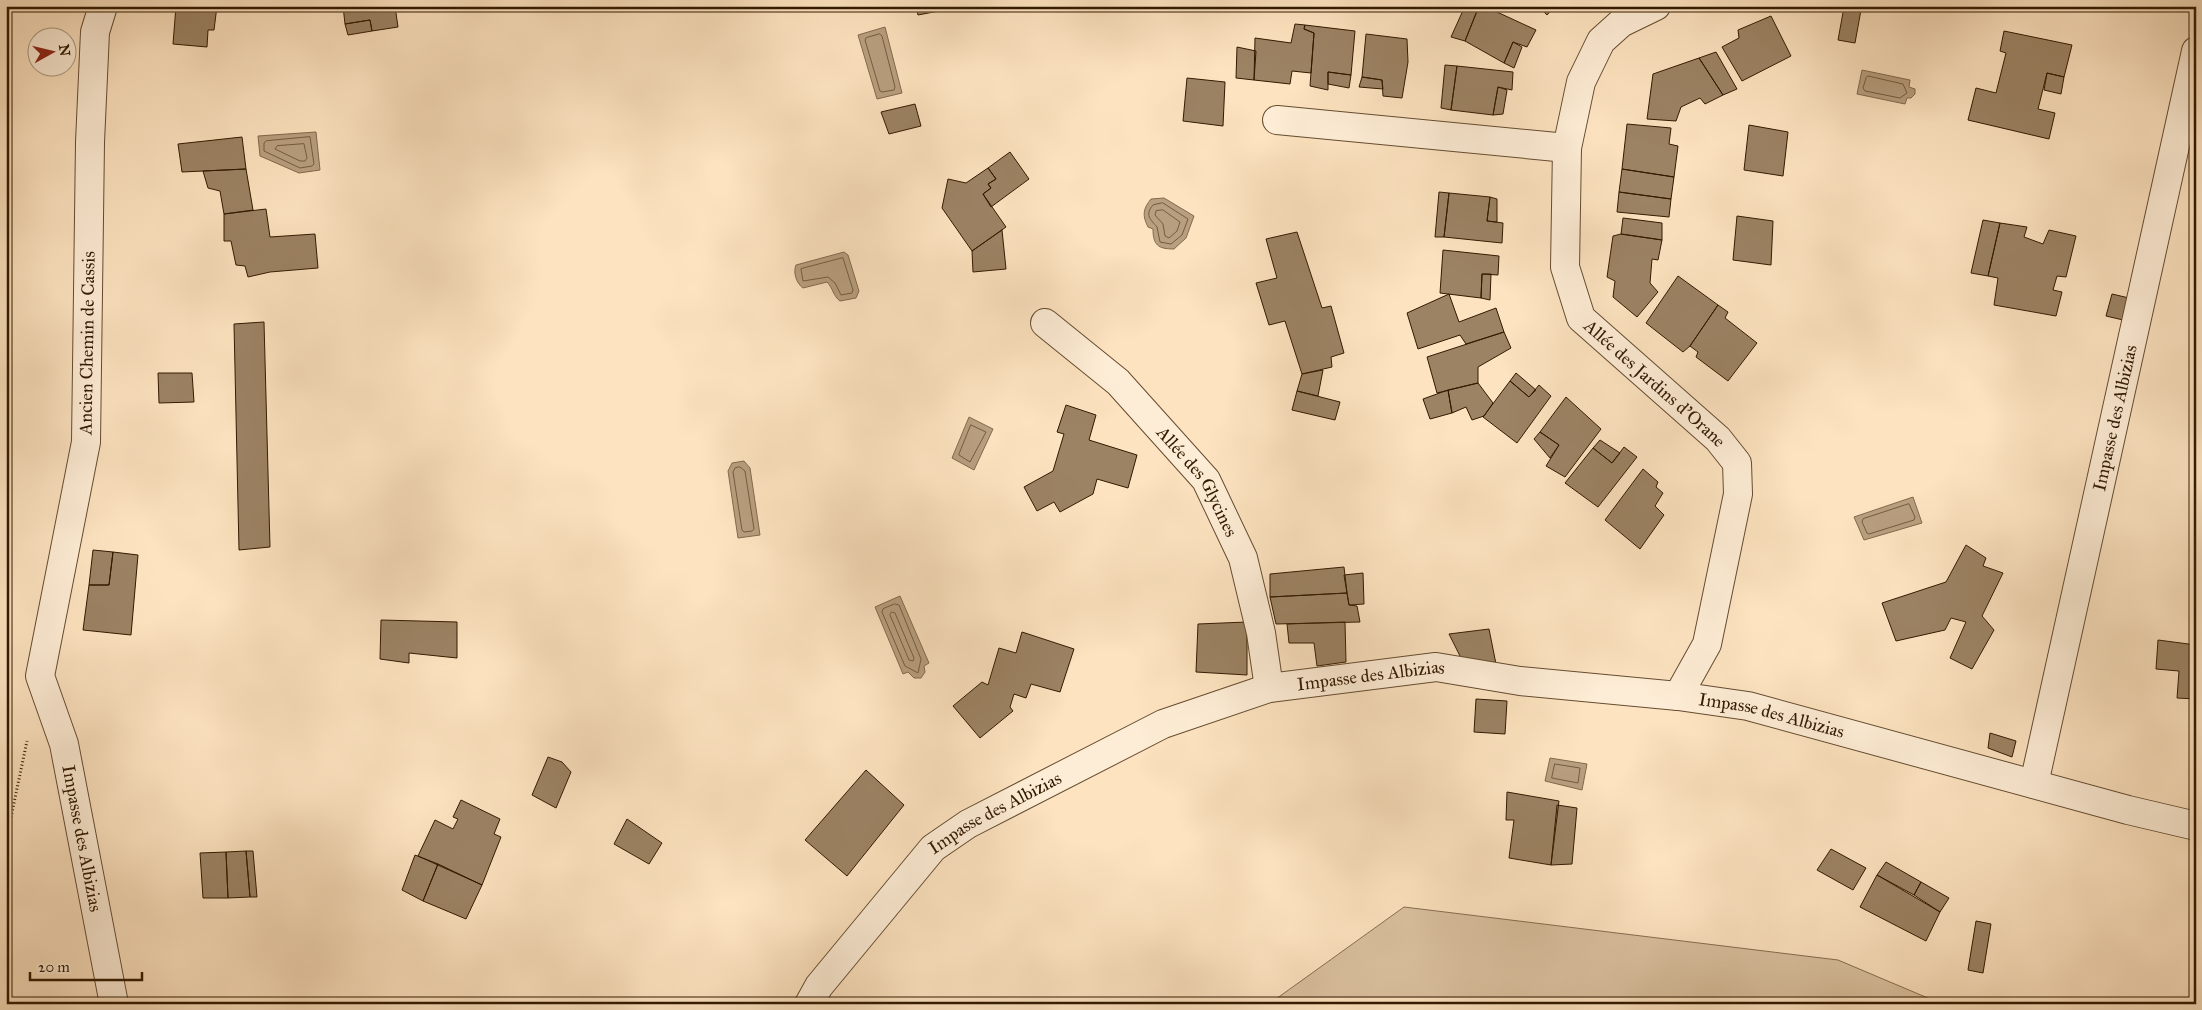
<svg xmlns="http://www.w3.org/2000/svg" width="2202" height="1010" viewBox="0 0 2202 1010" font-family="'IM FELL Great Primer',serif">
  <rect width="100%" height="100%" fill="#fde3c0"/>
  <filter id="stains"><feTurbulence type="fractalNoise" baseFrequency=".004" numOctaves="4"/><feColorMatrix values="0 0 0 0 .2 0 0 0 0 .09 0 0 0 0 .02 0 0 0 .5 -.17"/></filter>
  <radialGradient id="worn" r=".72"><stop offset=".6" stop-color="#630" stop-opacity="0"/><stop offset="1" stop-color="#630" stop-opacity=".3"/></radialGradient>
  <path fill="#dac19f" stroke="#866e50" d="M1404 907 1838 960 1942 1004H1269Z"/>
  <path fill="#b89f7f" stroke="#826a4c" d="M885 27 902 93 877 99 858 35Z
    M1862 70 1910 80 1909 87 1915 89V94L1911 98H1907L1905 104 1857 94Z
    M316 132 320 170 299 173 260 156 258 136Z
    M1164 198 1194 216 1186 238 1174 249C1158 249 1153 245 1153 229L1148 227C1142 215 1143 209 1151 199Z
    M844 252 848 255 859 291 856 298 840 301C833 296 833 288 827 282L803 288C796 283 793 272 796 265Z
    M969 417 993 429 974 470 952 458Z
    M744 461 750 468 760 535 738 538 728 471 732 463Z
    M1913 497 1922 523 1864 540 1854 517Z
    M900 596 929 663 924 666 925 672 921 678H914L908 672 903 674 875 607Z
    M1550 758 1587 764 1582 790 1545 781Z"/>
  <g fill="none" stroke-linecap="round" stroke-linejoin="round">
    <path stroke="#755c40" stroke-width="1" d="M880 34 882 36 895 87 894 90 882 92 880 91 865 40 866 38Z
      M1868 76 1903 84 1907 93 1900 98 1865 91 1863 88 1866 78Z
      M310 137 314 164 312 166 300 168 264 151V143L266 141Z
      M304 144 307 158 305 161H300L275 149 277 146Z
      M1163 203 1188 219 1182 235 1171 244 1160 242 1157 227C1151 220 1144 215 1153 205Z
      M1163 210 1180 222 1177 231 1169 238 1165 236 1163 224 1155 215 1156 211Z
      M843 258 853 290 852 293 841 295 835 283 828 277 803 281 801 269Z
      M971 425 986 432 970 462 959 455Z
      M740 467 745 471 754 529 752 531 744 532 742 530 733 472 735 468Z
      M1909 504 1915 517 1914 520 1869 534 1867 533 1862 522 1863 519Z
      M895 604 899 605 921 659 918 673 905 666 882 612 883 609Z
      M892 612 895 613 914 658 913 661 909 660 890 615Z
      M1555 764 1580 768 1578 783 1552 778Z"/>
  </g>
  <path fill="#9c8364" stroke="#321a00" d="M176 6H217L214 30H208L207 47 173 44Z
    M343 6H395L398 27 372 31 370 20 345 24Z
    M916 6H965L918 15Z
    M1465 6H1479L1465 41 1451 37Z
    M1479 6H1484L1536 30 1527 47 1513 42 1504 63 1465 41Z
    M1538 6H1555L1547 15Z
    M1844 7 1861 10 1855 43 1838 40Z
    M1771 16 1791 56 1742 81 1722 47 1739 38 1738 30Z
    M370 20 372 31 348 35 345 24Z
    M1295 24 1305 25 1304 29 1314 33 1311 73 1292 71 1290 84 1254 80 1255 38 1291 43Z
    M1305 25 1355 31 1351 75 1328 72V90L1310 86 1314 33 1304 29Z
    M2004 31 2072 45 2064 77 2047 73 2038 109 2055 113 2049 139 1968 120 1976 88 1996 93 2006 53 2000 51Z
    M1366 34 1407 39 1408 62 1402 98 1383 96 1382 80 1362 77Z
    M1513 42 1522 47 1514 68 1504 63Z
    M1237 47 1256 51 1254 80 1236 78Z
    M1716 52 1737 89 1723 95 1699 58Z
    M1699 58 1723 95 1705 104 1700 98 1681 107 1676 121 1647 119 1653 74Z
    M1445 65 1457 66 1451 110 1441 108Z
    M1457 66 1513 72 1512 90 1498 87 1493 115 1451 110Z
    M1328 72 1351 75 1349 88 1328 84Z
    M2047 73 2064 77 2061 94 2044 90Z
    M1362 77 1382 80 1383 89 1359 87Z
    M1187 78 1225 82 1223 126 1183 121Z
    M1498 87 1507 90 1503 114 1493 115Z
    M915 104 921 126 889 134 881 112Z
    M1627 124 1671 128 1669 144 1678 146 1674 177 1622 169Z
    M1749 125 1788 132 1783 176 1744 170Z
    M242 137 246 169 182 172 178 144Z
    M1010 152 1029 179 991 207 983 194 991 188 988 184 996 179 988 168Z
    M988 168 996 179 988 184 991 188 983 194 1006 227 972 251 942 208 948 179 966 183Z
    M246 169 253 210 224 214 220 191 208 188 203 171Z
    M1622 169 1674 177 1671 199 1619 192Z
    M1439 192 1449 193 1444 237H1435Z
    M1619 192 1671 199 1669 217 1617 212Z
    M1449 193 1490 197 1487 221 1503 223 1502 243 1444 237Z
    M1490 197 1497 199V222L1487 221Z
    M266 209 270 237 315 234 318 268 270 272 248 277 245 266 236 265 231 241H224V214Z
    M1737 216 1773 221 1771 265 1733 260Z
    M1623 218 1662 223V240L1621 234Z
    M1983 220 2000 223 1988 276 1971 273Z
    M2000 223 2027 227 2024 237 2043 244 2049 230 2076 236 2066 277 2057 276 2053 290 2062 292 2056 316 1994 305 1998 278 1988 276Z
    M1002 230 1006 269 973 272 972 251Z
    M1297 232 1322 308 1331 306 1344 353 1331 357 1332 367 1302 374 1285 321 1269 325 1256 283 1277 278 1266 239Z
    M1621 234 1662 240 1658 260 1652 259 1650 283 1658 292 1637 317 1613 297 1615 281 1607 277 1613 236Z
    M1443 250 1499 256 1498 275 1482 274 1481 298 1440 293Z
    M1482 274H1491L1490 300 1481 298Z
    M1678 276 1718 305 1690 346 1683 352 1646 323Z
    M1449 294 1459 322 1496 308 1504 332 1466 344 1460 335 1418 349 1407 313Z
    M2112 294 2129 298 2123 320 2106 316Z
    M1718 305 1728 312 1725 318 1757 343 1728 381 1696 357 1698 352 1690 346Z
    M264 322 270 547 239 550 234 324Z
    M1504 332 1511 348 1478 367V383L1437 393 1427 357Z
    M1323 370 1318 396 1297 391 1302 374Z
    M158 373H192L194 402 159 403Z
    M1516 373 1536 390 1529 397 1510 381Z
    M1510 381 1529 397 1539 385 1551 396 1517 443 1483 417Z
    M1478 383 1493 403 1484 416 1472 420 1466 407 1452 413 1448 390Z
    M1448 390 1452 413 1430 419 1423 399Z
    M1297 391 1340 402 1335 420 1292 410Z
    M1566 397 1601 429 1565 477 1546 466 1559 445 1540 432Z
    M1066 405 1096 415 1089 440 1137 455 1128 488 1097 479 1093 494 1060 512 1054 502 1037 511 1024 487 1053 471 1064 434 1057 432Z
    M1540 432 1559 445 1550 458 1534 439Z
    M1600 440 1620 453 1612 463 1593 448Z
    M1624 447 1637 457 1598 507 1565 483 1593 448 1612 463Z
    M1643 469 1658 482 1656 487 1663 493 1655 506 1664 515 1640 549 1605 520Z
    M1966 545 1986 558 1983 566 2003 573 1982 616 1994 630 1972 669 1950 658 1966 622 1951 618 1945 630 1896 641 1882 603 1946 582Z
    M93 550 113 552 109 585H89Z
    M113 552 138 555 131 635 83 630 89 585H109Z
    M1344 567 1347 593 1270 597V574Z
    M1363 573 1364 604 1349 605 1344 575Z
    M1347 593 1349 605 1357 606 1360 622 1276 624 1270 597Z
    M381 620 457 622V658L409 653V663L380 659Z
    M1247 622V675L1196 672 1198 624Z
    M1345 622 1346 662 1317 666 1314 643H1289L1287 624Z
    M1489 629 1496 664 1461 658 1449 634Z
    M1022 632 1074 649 1060 692 1031 684 1026 698 1014 694 1010 707 1013 711 980 738 953 706 982 682 988 685 999 648 1016 653Z
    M2158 640 2196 645V699L2177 698 2179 671 2156 669Z
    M1476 699 1507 701 1505 734 1474 732Z
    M1990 733 2016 741 2012 757 1988 748Z
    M548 757 562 762 571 772 556 808 532 795Z
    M866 770 904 805 847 876 805 840Z
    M1507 792 1559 801 1551 865 1509 858 1514 820H1506Z
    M461 800 500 819 494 834 501 837 482 885 418 856 435 820 453 829 458 819 453 817Z
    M1557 805 1577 808 1572 864 1551 865Z
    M627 819 662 843 649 864 614 844Z
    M1831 849 1866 868 1853 890 1817 870Z
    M246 851H253L257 897H250Z
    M246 851 250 897 228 898 226 852Z
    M226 852 228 898H203L200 853Z
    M415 855 438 864 423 901 402 890Z
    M1886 862 1921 882 1914 895 1877 875Z
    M438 864 482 885 466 919 423 901Z
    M1877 875 1940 912 1926 941 1860 907Z
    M1921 882 1949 898 1940 912 1914 895Z
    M1976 921 1991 924 1983 973 1968 970Z"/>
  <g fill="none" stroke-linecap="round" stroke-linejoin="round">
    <g stroke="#654c30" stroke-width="30">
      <g id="minor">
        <path id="s1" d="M103 6 95 32 90 142 86 442 40 676 64 744 114 1004"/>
        <path id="s2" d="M1656 6 1621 23 1601 41 1581 82 1567 148 1565 267 1581 318 1718 439 1737 463 1738 494 1707 644 1678 696"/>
        <path d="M1277 120 1567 148"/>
        <path id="s3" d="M1045 323 1118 382 1206 480 1243 558 1261 633 1269 688"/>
        <path id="s4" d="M2034 784 2196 51"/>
        <path id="s5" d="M809 1004 819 986 933 848 968 824 1163 724 1269 688 1436 667 1520 681 1678 696 1748 706 2128 810 2196 826"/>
      </g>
    </g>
    <path stroke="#321a00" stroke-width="3" stroke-dasharray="1 2.5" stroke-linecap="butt" d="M6 841 27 741"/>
    <use href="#minor" stroke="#feedd6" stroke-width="28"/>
  </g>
  <g text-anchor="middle" stroke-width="4" stroke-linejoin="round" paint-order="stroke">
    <g font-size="18" fill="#321a00" stroke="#feedd6">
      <text transform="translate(87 343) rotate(-89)" y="6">Ancien Chemin de Cassis</text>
      <text dy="6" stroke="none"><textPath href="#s2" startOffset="450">Allée des Jardins d'Orane</textPath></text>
      <text dy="6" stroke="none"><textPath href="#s4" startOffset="375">Impasse des Albizias</textPath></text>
      <text dy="6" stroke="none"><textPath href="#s3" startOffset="222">Allée des Glycines</textPath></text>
      <text dy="6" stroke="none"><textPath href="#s5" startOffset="676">Impasse des Albizias</textPath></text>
      <text dy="6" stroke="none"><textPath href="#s5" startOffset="1081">Impasse des Albizias</textPath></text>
      <text dy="6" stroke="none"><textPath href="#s5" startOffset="271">Impasse des Albizias</textPath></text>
      <text dy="6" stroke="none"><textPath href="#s1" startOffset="844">Impasse des Albizias</textPath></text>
    </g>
  </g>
  <rect width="2202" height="1010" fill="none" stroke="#fde3c0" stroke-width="25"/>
  <rect x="8" y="8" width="2187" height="995" fill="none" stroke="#321a00" stroke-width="2.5"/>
  <rect x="12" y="12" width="2177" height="985" fill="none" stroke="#321a00"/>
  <g transform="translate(52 52) rotate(82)"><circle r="24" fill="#feedd6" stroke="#ac9980"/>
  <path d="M0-4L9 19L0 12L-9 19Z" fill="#8f2418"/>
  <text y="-8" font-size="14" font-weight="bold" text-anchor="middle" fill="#321a00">N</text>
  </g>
  <path d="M30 972v8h112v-8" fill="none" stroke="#321a00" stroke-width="2.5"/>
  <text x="38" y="972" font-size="15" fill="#321a00" stroke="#feedd6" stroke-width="4" paint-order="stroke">20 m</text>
  <rect width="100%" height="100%" filter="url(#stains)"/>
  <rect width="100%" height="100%" fill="url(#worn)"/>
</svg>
